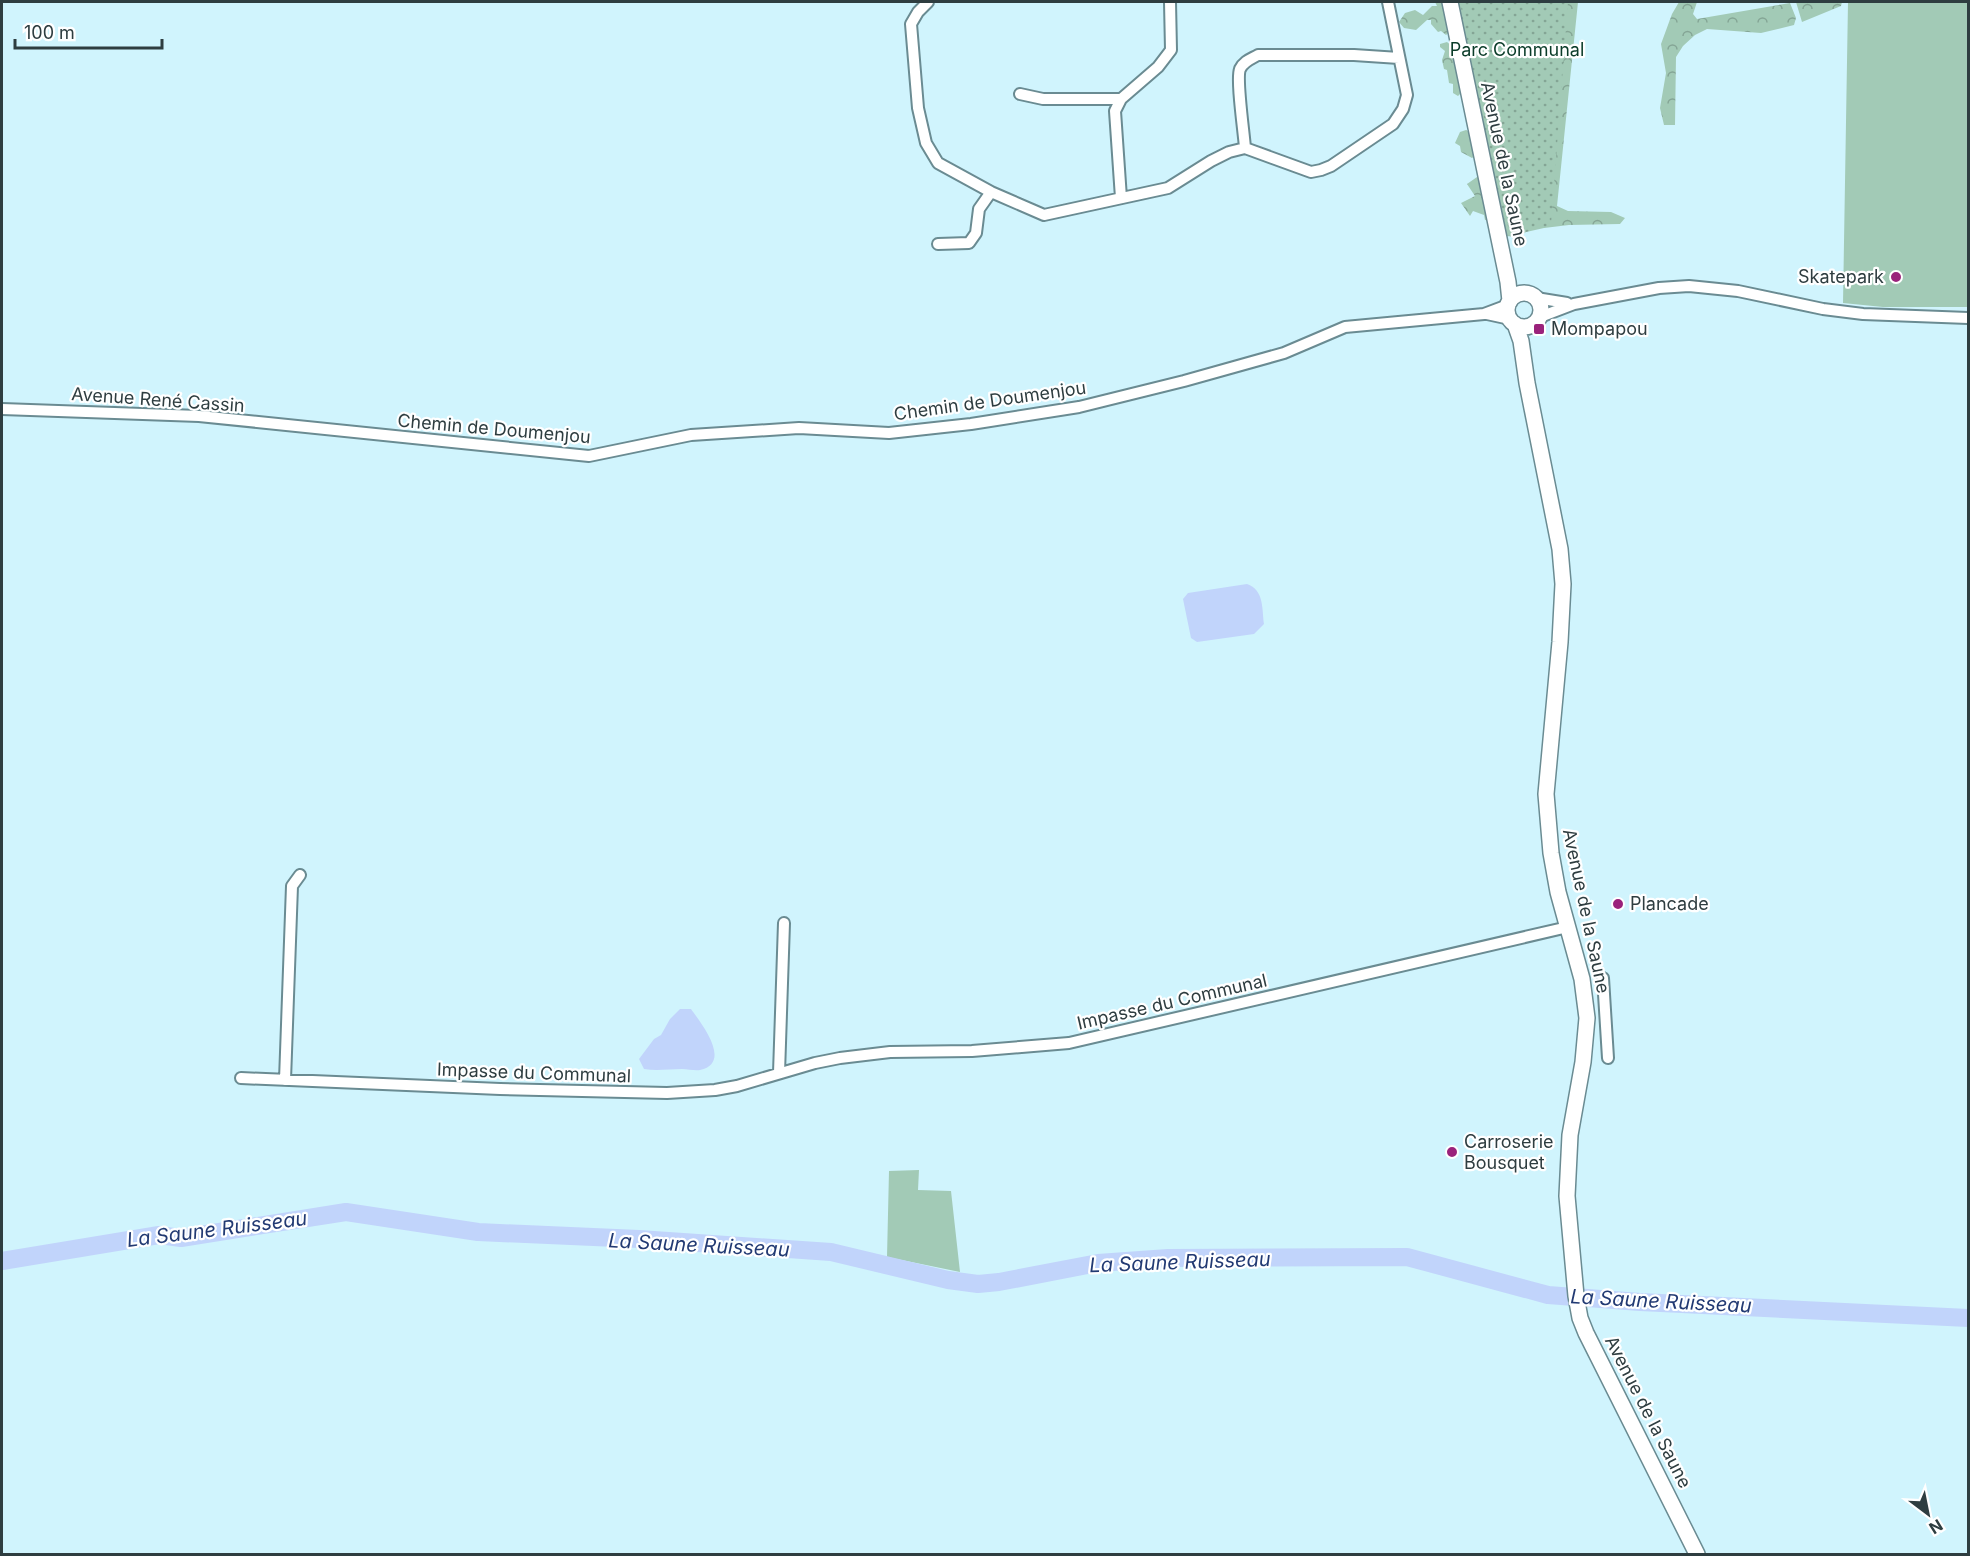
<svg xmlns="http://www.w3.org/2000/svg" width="1970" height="1556" viewBox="0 0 1970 1556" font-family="Inter,sans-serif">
  <defs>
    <pattern id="forest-crowns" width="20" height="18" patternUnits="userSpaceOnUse" patternTransform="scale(1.5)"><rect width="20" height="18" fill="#a2cab6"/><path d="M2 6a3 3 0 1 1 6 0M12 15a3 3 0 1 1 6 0" fill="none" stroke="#84a595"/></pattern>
    <pattern id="park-dots" width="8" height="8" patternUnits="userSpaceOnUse" patternTransform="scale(1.5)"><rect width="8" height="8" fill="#a2cab6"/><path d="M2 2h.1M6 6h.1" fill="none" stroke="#84a595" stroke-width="1.8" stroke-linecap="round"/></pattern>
  </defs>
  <rect width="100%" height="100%" fill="#d0f4fd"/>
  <path fill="#a2cab6" d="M1848 2H1968V307H1883L1843 303Z
    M919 1170 918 1190 951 1191 960 1272 887 1257 889 1171Z"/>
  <path fill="url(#forest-crowns)" d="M1435 2H1446L1451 31 1446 35 1441 31 1438 32 1431 24V20H1427L1416 30 1404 28 1399 22 1405 13 1415 10 1423 15 1432 6H1437Z
    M1454 2H1578L1557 206 1568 211 1611 212 1625 218 1620 224 1569 225 1544 228 1542 212 1522 224 1526 232 1515 237 1507 236 1498 222 1485 220 1484 215 1473 211 1470 216 1461 203 1475 196 1467 184 1477 177 1484 180 1478 154 1472 158 1461 152 1460 146 1455 143 1460 132 1466 130 1472 134 1479 103 1477 97 1470 92V82L1474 77 1472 69 1461 73 1464 90 1458 96 1453 93V84L1449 83 1447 70 1444 69 1442 60 1445 51 1440 47V44L1447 42 1453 47Z
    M1679 2H1697L1693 14 1697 19 1790 3 1796 18 1794 25 1761 33 1707 29 1695 35 1683 46 1676 57 1675 125H1664L1660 108 1666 73 1661 44 1672 14Z
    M1796 2H1842L1841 6 1802 22Z"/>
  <path fill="url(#park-dots)" d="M1460 2H1568L1551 224 1544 228 1504 237Z"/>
  <path fill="#c1d4fb" d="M1247 584C1264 590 1262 608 1264 624L1254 634 1197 642 1191 638 1183 599 1188 593Z
    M680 1009H691C701 1023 733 1063 700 1070 695 1071 688 1069 682 1069 669 1069 657 1071 644 1069L639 1059 654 1039 661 1035 670 1019Z"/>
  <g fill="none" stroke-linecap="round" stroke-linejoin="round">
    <path stroke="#c1d4fb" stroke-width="18" d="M2 1261 159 1235 181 1238 346 1212 478 1232 639 1239 831 1252 948 1280 978 1284 999 1282 1098 1263 1168 1258 1407 1257 1548 1295 1640 1302 1968 1318"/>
    <g stroke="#6a8b92" stroke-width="14">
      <path id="street" d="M928 2 918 12 911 24 918 108 926 143 938 163 991 192 1044 215 1168 188 1211 161 1229 152 1245 148 1311 172 1321 170 1331 166 1393 124 1403 109 1407 95 1388 2
        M1020 94 1043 99H1121
        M1245 148C1244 133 1236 79 1240 69 1244 61 1251 59 1258 55H1354L1399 58
        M1121 198 1115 111 1121 99 1158 67 1171 50 1170 2
        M938 244 969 243 976 233 979 209 991 192
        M1536 298 1567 303
        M1487 314 1510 319
        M1540 317 1574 304 1659 288 1689 286 1738 291 1823 309 1863 314 1968 318
        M2 409 199 416 589 456 691 435 799 428 889 433 971 424 1079 407 1184 381 1284 353 1345 327 1484 314 1508 305
        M1603 978 1608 1058
        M779 1073 784 923
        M241 1078 500 1089 667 1093 715 1090 737 1086 815 1063 840 1058 890 1052 972 1051 1069 1043 1568 927
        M285 1080 292 886 300 875"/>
    </g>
    <g stroke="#6a8b92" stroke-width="18">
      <path id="secondary" d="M1450 2 1508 282 1510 301
        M1507 310a17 17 0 1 1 34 0a17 17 0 1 1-34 0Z
        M1515 324 1521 341 1527 383 1560 549 1563 584 1560 642 1546 794 1551 853 1558 892 1582 979 1587 1018 1583 1062 1570 1135 1567 1196 1576 1296 1580 1318 1586 1333 1697 1554"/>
    </g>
    <use href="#street" stroke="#fff" stroke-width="10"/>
    <use href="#secondary" stroke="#fff" stroke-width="15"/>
  </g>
  <g fill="#9a227b" stroke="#fff" stroke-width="2">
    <circle cx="1896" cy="277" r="6"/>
    <rect x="1533" y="323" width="12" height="12" rx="3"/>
    <circle cx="1618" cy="904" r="6"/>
    <circle cx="1452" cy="1152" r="6"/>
  </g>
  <g text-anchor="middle" stroke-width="4.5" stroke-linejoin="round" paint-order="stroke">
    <g font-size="18" fill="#0a3c29" stroke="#fff">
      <text x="1517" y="56">Parc Communal</text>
    </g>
    <g font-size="18" fill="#2e3d40" stroke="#fff">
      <text transform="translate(1504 164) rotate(78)" y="6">Avenue de la Saune</text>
      <text transform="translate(158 400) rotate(4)" y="6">Avenue René Cassin</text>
      <text transform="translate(990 401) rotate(-8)" y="6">Chemin de Doumenjou</text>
      <text transform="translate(494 429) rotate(5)" y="6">Chemin de Doumenjou</text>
      <text transform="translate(1586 911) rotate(78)" y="6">Avenue de la Saune</text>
      <text transform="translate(1172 1002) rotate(-13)" y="6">Impasse du Communal</text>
      <text transform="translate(534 1073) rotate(2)" y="6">Impasse du Communal</text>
      <text transform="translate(1648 1412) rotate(63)" y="6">Avenue de la Saune</text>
    </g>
    <g font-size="18" fill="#2e3d40" stroke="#fff" text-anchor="start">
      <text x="1884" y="283" text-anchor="end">Skatepark</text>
      <text x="1551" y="335">Mompapou</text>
      <text x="1630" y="910">Plancade</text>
      <text x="1464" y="1148">Carroserie<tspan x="1464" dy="21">Bousquet</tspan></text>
    </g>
    <g font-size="20" font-style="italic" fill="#223a73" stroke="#fff">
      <text transform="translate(217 1229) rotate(-7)" y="7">La Saune Ruisseau</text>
      <text transform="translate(699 1245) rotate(3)" y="7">La Saune Ruisseau</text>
      <text transform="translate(1180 1262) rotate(-2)" y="7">La Saune Ruisseau</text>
      <text transform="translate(1661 1301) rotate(3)" y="7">La Saune Ruisseau</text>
    </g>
  </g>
  <rect width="1970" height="1556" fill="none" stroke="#2e3d40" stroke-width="6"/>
  <g transform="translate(1928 1514) rotate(148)" stroke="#ffffff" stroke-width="4.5" paint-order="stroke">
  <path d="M0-4.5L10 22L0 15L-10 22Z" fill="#2e3d40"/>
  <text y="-9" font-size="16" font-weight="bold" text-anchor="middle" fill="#2e3d40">N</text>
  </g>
  <path d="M15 39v9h147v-9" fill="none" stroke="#2e3d40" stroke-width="3"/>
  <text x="24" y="39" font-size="18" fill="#2e3d40" stroke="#ffffff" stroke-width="4.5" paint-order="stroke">100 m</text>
</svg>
